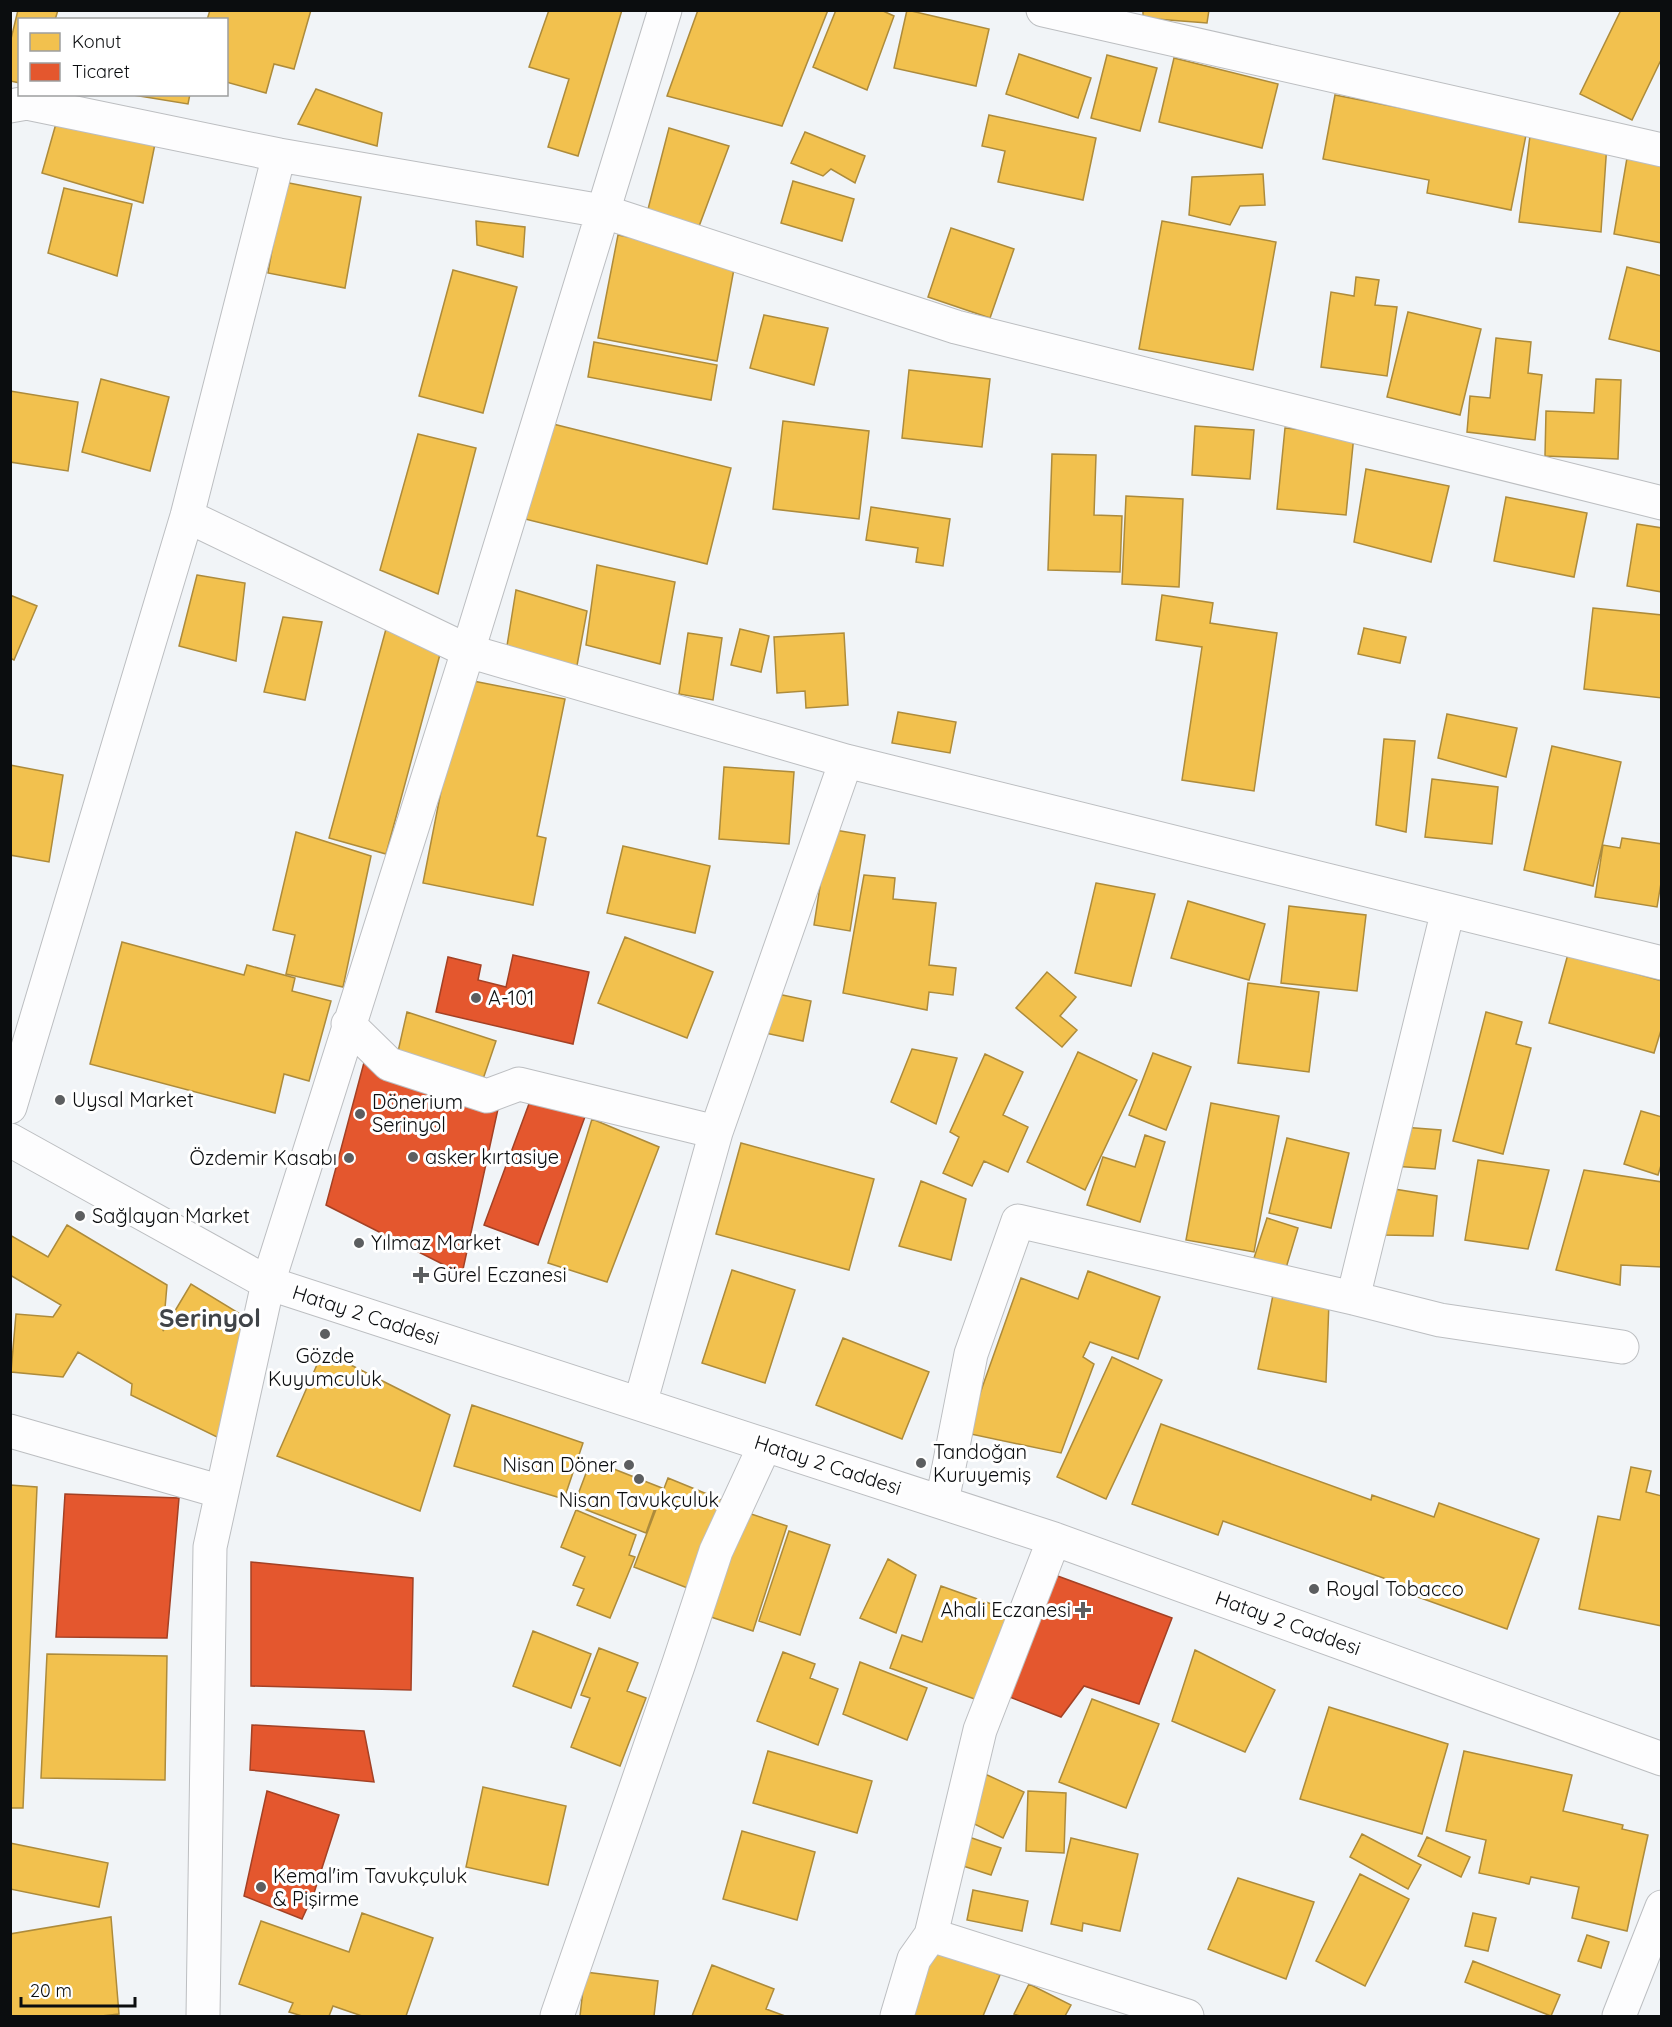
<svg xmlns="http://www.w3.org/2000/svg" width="1672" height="2027" viewBox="0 0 1672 2027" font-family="Quicksand,sans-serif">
  <rect width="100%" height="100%" fill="#f1f4f7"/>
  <path fill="#f2c14e" stroke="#ad8b3b" stroke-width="1.5" d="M18 10H58L55 20H20V83L10 81V43Z
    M210 10H311L294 69 274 64 266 93 226 82V20H207Z
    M549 10H622L578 156 548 147 569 79 529 67Z
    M698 10H828L782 126 667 96Z
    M836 10H881L894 16 867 90 813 67Z
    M907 10 989 29 976 86 894 68Z
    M1143 10H1209L1207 23 1143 18Z
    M1621 10H1662V63L1660 62 1632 120 1580 94Z
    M1019 54 1091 78 1078 118 1006 94Z
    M1107 55 1157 68 1140 131 1091 118Z
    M1174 58 1278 84 1262 148 1159 122Z
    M316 89 382 113 377 146 298 124Z
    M127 94H190L188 104Z
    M1335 95 1468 121 1527 130 1511 210 1427 193 1429 180 1323 159Z
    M59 113 157 134 143 203 42 173Z
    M989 115 1096 138 1083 200 998 182 1005 151 982 146Z
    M669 128 729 146 698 229 647 213Z
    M1531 128 1607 143 1601 232 1519 222Z
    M805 132 865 156 855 183 831 169 823 176 791 163Z
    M1628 152 1662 158V243L1614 234Z
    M1263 174 1265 205 1240 206 1230 225 1189 215 1192 177Z
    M793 181 854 199 842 241 781 223Z
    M284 182 361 197 345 288 268 273Z
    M64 188 132 204 117 276 48 253Z
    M476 221 525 227 523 257 477 245Z
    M1162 221 1276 242 1253 370 1139 349Z
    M951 228 1014 249 990 318 928 297Z
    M618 235 736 258 717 361 598 338Z
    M1627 267 1662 276V352L1609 339Z
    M453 270 517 287 483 413 419 396Z
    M1356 277 1379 280 1375 305 1397 307 1387 376 1321 367 1331 292 1354 296Z
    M1408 312 1481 329 1460 415 1387 397Z
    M764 315 828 328 814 385 750 368Z
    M1496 338 1531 342 1528 373 1542 375 1535 440 1467 432 1470 396 1490 398Z
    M594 342 717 365 711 400 588 377Z
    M909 370 990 379 982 447 902 438Z
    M101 379 169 397 150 471 82 452Z
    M1596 379 1621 380 1618 459 1545 456 1546 411 1594 413Z
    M10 391 78 402 68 471 10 462Z
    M783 421 869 431 859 519 773 509Z
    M549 423 731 468 707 564 525 519Z
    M1195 426 1254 430 1250 479 1192 475Z
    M1285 428 1354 435 1346 515 1277 509Z
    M418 434 476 448 438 594 380 570Z
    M1052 454 1096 455 1094 515 1122 516 1120 572 1048 570Z
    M1366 469 1449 486 1431 562 1354 542Z
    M1126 496 1183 499 1179 587 1122 584Z
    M1506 497 1587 513 1574 577 1494 561Z
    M871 507 950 519 943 566 916 562 918 548 866 540Z
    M1637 524 1662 528V592L1627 586Z
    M597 565 675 582 660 664 586 645Z
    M197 575 245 583 236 661 179 646Z
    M516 590 587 611 576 671 506 652Z
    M10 595 37 606 14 660 10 658Z
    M1162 595 1213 603 1210 623 1277 633 1254 791 1182 780 1202 647 1156 640Z
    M1593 608 1662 615V698L1584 689Z
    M283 617 322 622 305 700 264 692Z
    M1364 628 1406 637 1400 663 1358 654Z
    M386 629 442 647 386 854 329 838Z
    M740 629 769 636 761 672 731 665Z
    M688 633 722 638 713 700 679 694Z
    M844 633 848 705 806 708 805 691 777 693 774 637Z
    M463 679 565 699 537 836 546 838 533 905 423 883Z
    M898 712 956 722 950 753 892 743Z
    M1447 714 1517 728 1506 777 1438 758Z
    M1384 739 1415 741 1406 832 1376 825Z
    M1552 746 1621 762 1593 886 1524 870Z
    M10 765 63 775 49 862 10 855Z
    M724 767 794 772 789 844 719 839Z
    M1432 779 1498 787 1492 844 1425 837Z
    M829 829 865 835 850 931 814 925Z
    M296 832 371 856 343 987 286 974 295 935 273 930Z
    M1622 838 1662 844V877L1657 907 1595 897 1603 845 1620 848Z
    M623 846 710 866 695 933 607 913Z
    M864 875 895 878 893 899 936 903 929 965 956 968 953 995 929 992 927 1010 843 993Z
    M1096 883 1155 894 1131 986 1075 973Z
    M1188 901 1265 924 1249 980 1171 958Z
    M1289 906 1366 915 1357 991 1281 983Z
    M625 937 713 972 687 1038 598 1003Z
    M122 942 244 975 247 965 295 978 292 991 331 1001 309 1081 284 1074 275 1113 90 1064Z
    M1568 954 1662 981V1027L1654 1053 1549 1023Z
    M1047 972 1076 997 1060 1016 1077 1030 1062 1047 1016 1008Z
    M1248 983 1319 992 1309 1072 1238 1063Z
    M773 993 811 1001 803 1041 765 1033Z
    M407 1012 496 1041 481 1085 397 1056Z
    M1486 1012 1522 1022 1516 1044 1531 1048 1503 1154 1453 1141Z
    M912 1049 957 1058 936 1124 891 1102Z
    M1078 1052 1137 1080 1085 1190 1027 1162Z
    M1153 1053 1191 1067 1166 1130 1129 1115Z
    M985 1054 1023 1072 1003 1115 1028 1127 1008 1172 984 1161 972 1186 943 1173 959 1137 950 1132Z
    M1211 1103 1279 1116 1254 1252 1186 1240Z
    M1641 1111 1662 1117V1162L1658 1175 1624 1164Z
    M592 1119 659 1147 607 1282 548 1263Z
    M1402 1127 1441 1130 1435 1169 1393 1166Z
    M1145 1135 1165 1142 1140 1222 1087 1205 1103 1157 1135 1167Z
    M1287 1138 1349 1153 1331 1228 1269 1213Z
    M741 1143 874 1179 849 1270 716 1234Z
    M1478 1160 1549 1170 1528 1249 1465 1240Z
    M1584 1170 1662 1182V1267L1621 1265 1620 1285 1556 1270Z
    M921 1181 966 1199 951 1260 899 1246Z
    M1388 1188 1437 1196 1433 1236 1384 1235Z
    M1267 1218 1298 1228 1286 1268 1254 1258Z
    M67 1225 167 1285 163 1331 191 1284 250 1320 219 1438 131 1395 132 1384 78 1352 63 1377 11 1372 16 1314 53 1317 61 1305 10 1275V1235L48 1257Z
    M732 1270 795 1290 765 1383 702 1363Z
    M1088 1271 1160 1297 1138 1359 1090 1342 1083 1357 1094 1364 1061 1453 966 1433 1021 1278 1078 1299Z
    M1273 1295 1329 1302 1326 1382 1258 1369Z
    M843 1338 929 1372 902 1439 816 1405Z
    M323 1351 450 1415 420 1511 277 1456Z
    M1112 1357 1162 1380 1106 1499 1057 1477Z
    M472 1405 583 1443 564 1499 454 1466Z
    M1161 1424 1371 1500 1372 1495 1434 1517 1439 1503 1539 1539 1507 1629 1418 1597 1420 1591 1223 1521 1218 1535 1132 1504Z
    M591 1460 662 1488 646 1533 574 1505Z
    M1631 1467 1651 1471 1646 1492 1662 1496V1626L1579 1609 1598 1516 1620 1520Z
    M668 1478 724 1501 690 1589 634 1567Z
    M10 1485 37 1487 23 1808H10Z
    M576 1510 636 1535 629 1555 635 1557 610 1618 577 1605 584 1589 573 1585 585 1557 561 1547Z
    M742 1511 787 1526 753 1631 708 1616Z
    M789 1531 830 1545 800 1635 759 1621Z
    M888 1559 916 1575 896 1633 860 1618Z
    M941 1586 1011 1611 980 1701 890 1668 902 1635 922 1642Z
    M533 1631 591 1654 571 1708 513 1686Z
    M599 1648 638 1663 627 1691 646 1698 620 1766 571 1747 590 1698 581 1695Z
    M1195 1650 1275 1690 1245 1752 1172 1721Z
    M783 1652 815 1664 810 1678 838 1689 818 1745 757 1721Z
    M47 1654 167 1656 165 1780 41 1778Z
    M860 1662 927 1688 907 1740 843 1714Z
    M1092 1699 1159 1724 1126 1808 1059 1782Z
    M1329 1707 1448 1744 1422 1834 1300 1799Z
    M768 1751 872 1781 857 1833 753 1803Z
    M1464 1751 1572 1775 1563 1811 1623 1825 1622 1829 1648 1835 1627 1931 1572 1918 1579 1887 1531 1877 1529 1884 1479 1873 1486 1840 1446 1831Z
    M985 1774 1024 1792 1003 1838 964 1819Z
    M483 1787 566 1806 548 1885 466 1867Z
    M1028 1791 1066 1793 1064 1853 1026 1851Z
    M742 1831 815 1852 797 1920 723 1899Z
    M1362 1834 1421 1865 1408 1889 1350 1857Z
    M969 1837 1001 1848 991 1875 960 1865Z
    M1427 1837 1470 1857 1461 1877 1418 1856Z
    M1071 1838 1138 1854 1120 1931 1083 1923 1082 1931 1051 1924Z
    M10 1843 108 1863 99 1907 10 1889Z
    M1360 1874 1409 1899 1365 1986 1316 1961Z
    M1238 1878 1314 1902 1286 1979 1208 1949Z
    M973 1890 1028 1901 1022 1931 967 1920Z
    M362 1913 433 1938 406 2016H362L333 2006 329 2016H302L289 2012 293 2003 239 1984 261 1921 349 1952Z
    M1473 1913 1496 1918 1488 1951 1465 1946Z
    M111 1917 119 2014 101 2016H10V1934Z
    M1587 1935 1609 1942 1601 1968 1578 1961Z
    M936 1948 1000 1975 983 2016H909Z
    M1473 1961 1560 1995 1551 2016 1465 1982Z
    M712 1965 774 1989 766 2009 785 2016H692Z
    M585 1972 658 1981 654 2016H580Z
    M1029 1984 1071 2005 1065 2016H1020L1014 2014Z"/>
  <path fill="#e4572e" stroke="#a34125" stroke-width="1.5" d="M513 955 589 972 573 1044 436 1012 448 957 481 965 478 980 506 987Z
    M366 1055 498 1109 462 1274 326 1205Z
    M533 1093 586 1114 538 1245 484 1225Z
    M65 1494 179 1498 167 1638 56 1637Z
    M251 1562 413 1578 411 1690 251 1686Z
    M1044 1571 1172 1618 1139 1704 1084 1686 1061 1717 1002 1694Z
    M252 1725 364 1731 374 1782 250 1770Z
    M267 1791 339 1815 314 1893 302 1919 244 1896Z"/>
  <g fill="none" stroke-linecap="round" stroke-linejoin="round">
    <g stroke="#bcbec1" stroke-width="35">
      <path id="minor" d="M1043 10 1662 150
        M10 106 27 103 279 155 602 211 956 327 1662 503
        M187 516 468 651 846 761 1662 963
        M348 1024 389 1064 487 1096 519 1084 716 1132
        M10 1107 187 516 279 155
        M10 1140 268 1283 1054 1539 1662 1759
        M1353 1298 1448 910
        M640 1404 716 1132 846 761
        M10 1431 222 1492
        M942 1502 971 1354 1018 1221 1353 1298 1440 1320 1622 1347
        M931 1935 1187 2016
        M203 2016 210 1547 268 1283 468 651 665 10
        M557 2016 679 1663 716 1551 765 1445
        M897 2016 914 1959 931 1935 980 1730 1054 1539
        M1619 2016 1662 1907"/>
    </g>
    <use href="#minor" stroke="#fdfdfe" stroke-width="33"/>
  </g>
  <g fill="#5c5e60" stroke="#fff" stroke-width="2">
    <circle cx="476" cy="998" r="6"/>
    <circle cx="60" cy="1100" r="6"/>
    <circle cx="360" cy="1114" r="6"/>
    <circle cx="413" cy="1157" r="6"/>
    <circle cx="349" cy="1158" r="6"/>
    <circle cx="80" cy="1216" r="6"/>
    <circle cx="359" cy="1243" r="6"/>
    <path d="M418 1266h6v6h6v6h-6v6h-6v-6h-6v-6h6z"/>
    <circle cx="325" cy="1334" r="6"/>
    <circle cx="921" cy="1463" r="6"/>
    <circle cx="629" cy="1465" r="6"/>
    <circle cx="639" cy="1479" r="6"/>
    <circle cx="1314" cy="1589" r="6"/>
    <path d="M1080 1601h6v6h6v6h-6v6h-6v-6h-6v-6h6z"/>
    <circle cx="261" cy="1887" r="6"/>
  </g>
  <g text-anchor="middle" stroke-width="6" stroke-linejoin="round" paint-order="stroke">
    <g font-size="20" fill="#0b0d0f" stroke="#fff" text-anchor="start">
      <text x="488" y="1005">A-101</text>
      <text x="72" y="1107">Uysal Market</text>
      <text x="372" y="1109">Dönerium<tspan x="372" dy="23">Serinyol</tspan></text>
      <text x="425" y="1164">asker kırtasiye</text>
      <text x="337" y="1165" text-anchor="end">Özdemir Kasabı</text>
      <text x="92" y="1223">Sağlayan Market</text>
      <text x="371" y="1250">Yılmaz Market</text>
      <text x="433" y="1282">Gürel Eczanesi</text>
      <text x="325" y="1363" text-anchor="middle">Gözde<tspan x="325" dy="23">Kuyumculuk</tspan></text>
      <text x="933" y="1459">Tandoğan<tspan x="933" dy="23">Kuruyemiş</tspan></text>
      <text x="617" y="1472" text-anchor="end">Nisan Döner</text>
      <text x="639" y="1507" text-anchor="middle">Nisan Tavukçuluk</text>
      <text x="1326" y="1596">Royal Tobacco</text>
      <text x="1071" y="1617" text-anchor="end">Ahali Eczanesi</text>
      <text x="273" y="1883">Kemal'im Tavukçuluk<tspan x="273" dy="23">&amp; Pişirme</tspan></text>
    </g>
    <g font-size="20" fill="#0b0d0f" stroke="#fff">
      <text transform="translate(366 1315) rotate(18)" y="7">Hatay 2 Caddesi</text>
      <text transform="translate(828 1465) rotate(18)" y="7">Hatay 2 Caddesi</text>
      <text transform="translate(1288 1623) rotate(20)" y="7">Hatay 2 Caddesi</text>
    </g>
    <g font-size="26" font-weight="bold" fill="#404448" stroke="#fff">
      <text x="210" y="1327">Serinyol</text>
    </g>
  </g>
  <rect width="1672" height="2027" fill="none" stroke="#0b0d0f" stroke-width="24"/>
  <rect x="18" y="18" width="210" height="78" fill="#ffffff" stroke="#9d9e9f" stroke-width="1.5"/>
  <rect x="30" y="33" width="30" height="18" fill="#f2c14e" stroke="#9d9e9f" stroke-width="1.5"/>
  <text x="72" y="48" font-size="18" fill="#0b0d0f">Konut</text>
  <rect x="30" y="63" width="30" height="18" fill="#e4572e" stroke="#9d9e9f" stroke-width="1.5"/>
  <text x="72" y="78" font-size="18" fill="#0b0d0f">Ticaret</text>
  <path d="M21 1997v9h114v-9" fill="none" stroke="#0b0d0f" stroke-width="3"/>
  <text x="30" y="1997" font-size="18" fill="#0b0d0f" stroke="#ffffff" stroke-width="4.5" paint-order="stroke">20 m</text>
</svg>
